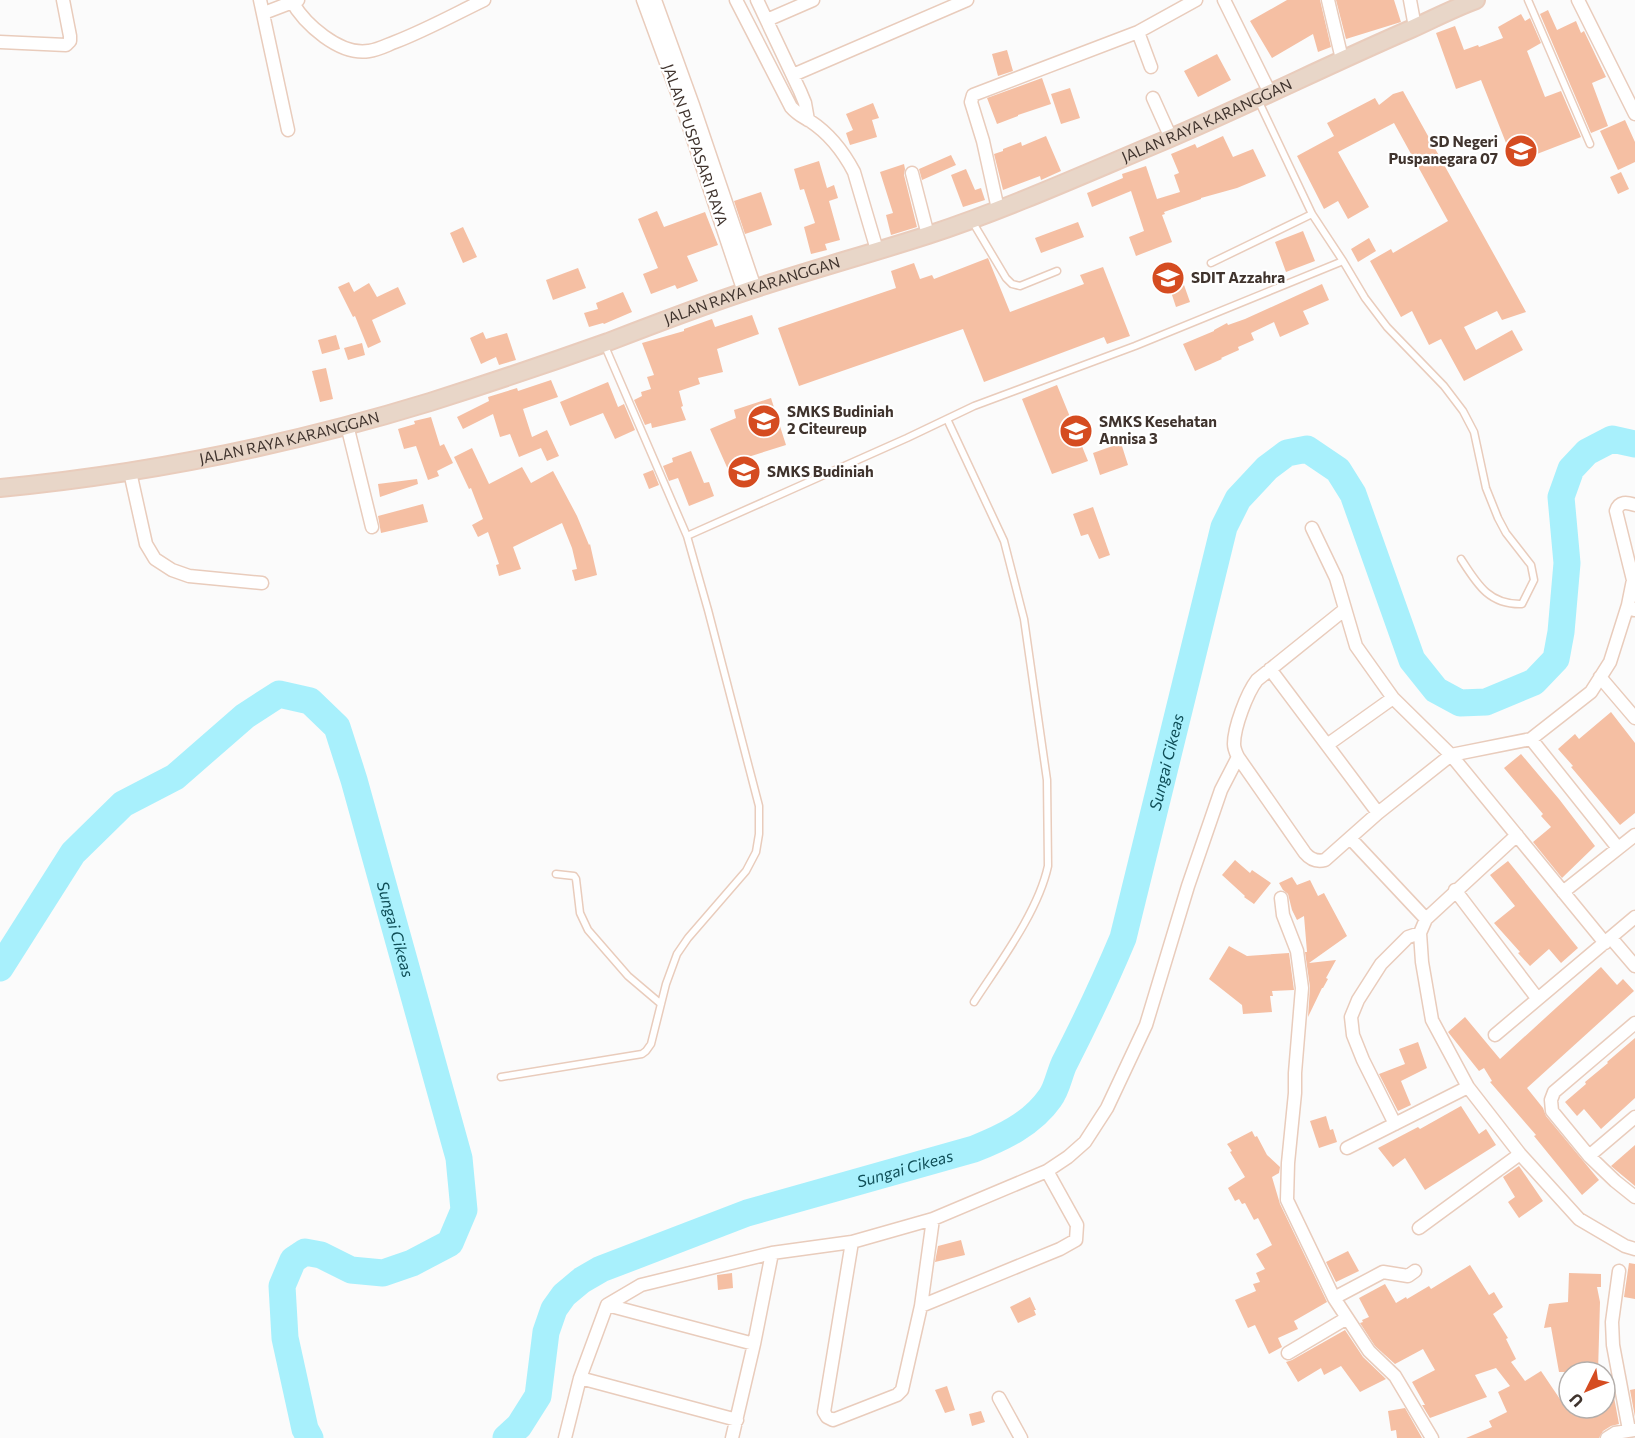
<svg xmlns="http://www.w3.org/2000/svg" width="1635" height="1438" viewBox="0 0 1635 1438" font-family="Commissioner,sans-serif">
  <rect width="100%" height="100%" fill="#fbfbfb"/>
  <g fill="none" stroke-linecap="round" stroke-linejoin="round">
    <g stroke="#a8f0fc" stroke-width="27">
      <path id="s1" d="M0 968 73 853 123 804 175 777 245 716 279 694 310 701 337 727 354 780 459 1158 464 1210 450 1243 412 1263 383 1273 351 1270 321 1255 305 1252 293 1260 282 1286 285 1338 305 1429 310 1438"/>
      <path id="s2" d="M506 1438 519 1426 538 1396 546 1332 554 1309 564 1295 582 1280 601 1269 747 1213 974 1149C1002 1138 1032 1124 1050 1098 1057 1089 1059 1075 1064 1064 1085 1023 1105 981 1123 938L1224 527 1238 499 1267 468 1287 453 1307 449 1338 470 1353 494 1412 660 1436 690 1460 703 1486 702 1534 682 1556 659 1561 632 1567 563 1561 497 1571 469 1587 452 1612 439 1635 444"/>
    </g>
  </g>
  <path fill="#f5bfa3" d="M1287 0H1320L1331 47 1318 52 1313 34 1272 58 1250 21Z
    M1336 0H1394L1401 22 1346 39Z
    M1548 10 1557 30 1576 21 1581 33 1584 31 1606 77 1592 83 1608 126 1591 133 1540 14Z
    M1521 14 1525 21 1530 18 1541 43 1527 51 1545 97 1561 91 1581 137 1514 163 1481 80 1456 89 1436 33 1455 26 1464 50 1478 45 1479 47 1503 38 1498 27Z
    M1007 50 1013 71 998 76 992 54Z
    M1217 54 1231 80 1198 97 1184 71Z
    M1042 78 1051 104 1018 115V116L997 124 987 98Z
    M1070 88 1080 118 1061 124 1051 94Z
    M1403 91 1526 312 1502 320 1497 311 1464 327 1476 350 1512 330 1523 350 1464 381 1441 339 1429 345 1412 311 1401 317 1370 261 1391 249 1393 253 1448 221 1394 123 1338 152 1369 207 1348 219 1338 201 1324 209 1297 156 1334 136 1327 123 1375 98 1379 105 1393 94Z
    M873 103 879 118 872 120 877 137 850 145 846 133 853 130 846 114Z
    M1625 120 1635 142V162L1618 170 1600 131Z
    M1046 136 1061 171 1041 180 1040 176 1003 190 994 154 1003 151V149L1021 142 1022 146Z
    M1223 136 1233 157 1253 149 1266 176 1237 188 1201 198V199L1164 212 1165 214 1162 215 1172 242 1136 256 1129 237 1144 231 1131 191 1092 207 1087 193 1123 178 1122 174 1146 166 1157 199 1180 192 1174 175 1179 173 1171 154 1195 144 1197 148Z
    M951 155 956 165 922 180 919 169Z
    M819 161 827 188 834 185 838 198 829 201 840 240 825 244 827 250 811 254 804 227 815 223 804 189 800 190 794 169Z
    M904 164 905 169 904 175 917 227 891 235 886 215 893 213 880 172Z
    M966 169 975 190 981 188 985 200 963 207 951 175Z
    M1621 172 1629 189 1618 194 1610 177Z
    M761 192 772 225 745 234 734 201Z
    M657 211 664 227 705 212 718 245 687 256 698 281 677 289 675 285 651 294 643 274 658 268 638 219Z
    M1078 222 1084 237 1041 253 1035 238Z
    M463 227 477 257 463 263 450 233Z
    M1303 231 1315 261 1286 272 1275 242Z
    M1369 238 1376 251 1358 262 1351 249Z
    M988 258 1010 312 1084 284 1080 275 1103 267 1130 336 1107 344 1104 337 984 382 963 329 799 386 778 328 896 288 891 271 914 263 920 279 932 275 934 279Z
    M578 268 586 288 553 300 546 280Z
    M349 282 354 292 369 283 377 297 398 287 406 304 372 320 381 342 368 348 355 316 353 317 338 287Z
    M1322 284 1329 300 1303 311 1309 324 1280 337 1274 322 1251 333 1254 340 1238 347 1239 350 1221 358 1222 359 1195 371 1183 344 1214 331V330L1227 323 1228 325 1245 319Z
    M1184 285 1190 302 1176 307 1170 289Z
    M623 292 632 312 604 324 603 323 589 327 584 313 598 309 596 303Z
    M752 315 759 334 717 349 723 372 698 378 700 384 679 391 683 406 681 407 686 420 652 428 651 423 645 425 634 400 642 396 641 392 651 389 647 377 654 375 642 343 684 331V329L712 319 715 327Z
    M483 332 486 339 507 333 516 360 499 365 496 357 481 364 470 338Z
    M336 335 340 349 322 354 318 340Z
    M362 343 365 355 348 360 344 348Z
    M326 368 333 399 320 402 312 371Z
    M551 380 558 397 523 409 532 437 547 430 559 456 547 461 541 448 519 457 510 434 500 437 493 414 463 429 457 417 489 401 488 397 517 388 518 391Z
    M608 382 618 407 624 404 635 430 615 439 603 413 570 426 560 402Z
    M1057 385 1088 461 1052 474 1022 399Z
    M771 398 786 445 745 458 748 466 730 474 710 429 736 418 734 410Z
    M431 417 440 446 444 444 453 463 437 471 439 476 428 480 416 446 404 449 398 429 415 424 414 421Z
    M1121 443 1128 465 1100 475 1093 453Z
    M472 448 489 484 522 467 531 483 553 471 577 516 589 545 590 544 597 575 575 581 572 570 577 569 572 548 562 523 513 547 521 569 499 576 496 565 499 564 488 532 478 537 472 525 483 519 471 488 469 489 454 457Z
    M691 451 704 483 709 482 714 496 689 506 678 478 669 481 663 466 673 462 672 458Z
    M653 470 659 485 649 489 643 474Z
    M417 479 418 484 380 497 378 484Z
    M423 504 428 522 381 533 378 516Z
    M1093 507 1110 555 1099 559 1088 534 1081 536 1073 514Z
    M1611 712 1635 743V813L1620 825 1571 767 1573 766 1558 749 1575 734 1579 739Z
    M1521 754 1559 799 1595 846 1562 878 1533 842 1551 827 1541 816 1543 814 1504 768Z
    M1235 860 1250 873 1252 870 1271 883 1254 904 1244 897 1245 896 1222 875Z
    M1508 861 1578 948 1561 963 1549 949 1530 966 1518 953 1520 952 1494 923 1515 906 1490 875Z
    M1292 877 1297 885 1310 880 1318 896 1324 893 1347 936 1309 963 1336 960 1326 978 1328 979 1323 988H1322L1308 1017 1310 987 1305 952H1307L1304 916 1297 920 1292 910 1288 894 1283 890 1279 883Z
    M1229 946 1247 956 1289 953 1294 990 1272 991 1273 996H1270L1272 1012 1243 1014 1242 1005 1209 979Z
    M1601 967 1617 985 1623 979 1634 991 1527 1088 1543 1108 1546 1116 1599 1180 1582 1195 1534 1136 1536 1135 1490 1082 1492 1081 1484 1068 1479 1071 1448 1032 1465 1017 1500 1059Z
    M1635 1038V1098L1601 1129 1584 1109 1577 1116 1565 1102 1586 1084 1585 1082 1608 1063 1607 1062Z
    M1418 1042 1427 1068 1401 1081 1411 1105 1398 1111 1379 1074 1405 1064 1399 1049Z
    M1461 1106 1479 1134 1486 1129 1496 1145 1425 1190 1405 1158 1393 1167 1378 1148 1418 1127 1420 1129Z
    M1326 1116 1330 1130 1333 1129 1337 1142 1319 1148 1310 1121Z
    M1252 1131 1255 1137 1257 1136 1267 1155 1280 1167 1279 1173 1272 1177 1280 1204 1327 1302 1294 1321 1298 1329 1278 1338 1282 1347 1269 1354 1255 1325 1248 1328 1235 1300 1256 1291 1253 1284 1260 1282 1256 1273 1265 1269 1256 1254 1272 1245 1258 1218 1254 1220 1245 1203 1242 1204 1239 1199 1235 1201 1228 1188 1245 1177 1230 1152 1232 1151 1227 1144Z
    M1635 1145V1186L1611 1166Z
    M1519 1166 1543 1201 1519 1218 1508 1202 1515 1197 1503 1177Z
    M961 1240 965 1255 935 1262 938 1246Z
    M1348 1251 1359 1271 1336 1282 1326 1262Z
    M1629 1263 1635 1264V1299L1624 1297Z
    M1470 1265 1489 1295 1494 1292 1503 1307 1493 1314 1508 1338 1506 1339 1516 1359 1511 1362 1525 1381 1541 1371 1566 1408H1605V1393L1613 1392 1619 1424 1611 1426 1603 1431 1599 1438H1466L1492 1427 1489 1421 1507 1412 1498 1392 1510 1386 1496 1368 1475 1375 1487 1397 1430 1418 1422 1405H1425L1412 1382 1435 1370 1423 1349 1395 1364 1375 1346 1360 1323 1363 1322 1362 1320 1369 1317 1359 1298 1385 1284 1396 1303 1406 1297 1407 1299 1429 1286 1431 1289Z
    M732 1273 733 1288 718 1290 717 1275Z
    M1569 1273 1601 1274V1287H1597L1600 1302 1598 1372H1559L1551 1327 1544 1328 1549 1304 1568 1302Z
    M1030 1297 1036 1310H1034L1036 1315 1018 1323 1010 1307Z
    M1345 1330 1363 1357 1386 1379 1360 1392 1341 1366 1324 1375 1321 1368 1298 1382 1286 1362 1292 1360Z
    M947 1386 955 1410 945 1413 935 1390Z
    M1635 1389V1417L1630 1390Z
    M1405 1408 1422 1438H1397L1396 1430 1391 1431 1388 1411Z
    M981 1411 985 1422 972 1426 969 1414Z"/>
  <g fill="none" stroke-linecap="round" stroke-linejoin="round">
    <g stroke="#e9ccbc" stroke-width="9">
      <path id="lane" d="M1528 0 1590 144
        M972 221 1006 278 1012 284 1020 286 1057 271
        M1343 261 1365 298 1387 327 1444 386 1463 411 1474 432 1486 488 1498 518 1506 533 1531 565 1534 580 1522 604C1489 605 1477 584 1461 559
        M1211 263 1312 214
        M947 419 1004 541 1024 619 1047 780 1048 866C1038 912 1000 962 974 1002
        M687 536 907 438 974 406 1135 346 1343 261 1312 214 1258 100
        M556 874 574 876 576 879 580 913 588 930 628 976 661 1004
        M501 1077 642 1054 646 1051 651 1044 666 984 677 954 688 938 746 871 756 852 759 834V806L708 610 687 536 604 344"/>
    </g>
    <g stroke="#e9ccbc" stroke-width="15">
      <path id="street" d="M260 0 288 130
        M291 0C304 24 340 56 369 51 378 50 387 45 395 42 426 30 455 14 484 0
        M643 0 683 109 744 292
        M655 0 693 105 755 288
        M736 0 791 107C798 115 802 116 810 121 830 134 843 151 854 172L877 250
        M757 0 800 91 805 103 808 120
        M1224 0 1270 93
        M1328 0 1342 59
        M1410 0 1415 27
        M1578 0 1635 114
        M264 13 298 0
        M767 20 813 0
        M1138 32 1151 67
        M0 42 66 45 70 41V36L63 0
        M793 75 967 0
        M1153 98 1171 138
        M912 173 928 235
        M998 209 983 141 971 102 973 95 1138 32 1196 0
        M347 425 372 527
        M130 472 146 544 155 559 172 570 189 576 262 583
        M1635 505C1627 502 1619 501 1616 511L1633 580 1635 582
        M1312 528 1336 578 1356 646 1393 698 1451 755 1605 943
        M1633 580 1628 605 1634 610
        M1344 610 1257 680C1247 693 1234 727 1234 744 1234 749 1236 753 1238 757L1305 853C1310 859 1317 862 1325 860L1378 813 1451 755 1531 739 1591 692 1610 662 1628 605
        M1270 669 1378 813
        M1600 677 1635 718
        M1531 739 1618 848
        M1327 745 1393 698
        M1517 835 1426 919 1420 933 1422 962 1432 1020 1468 1087 1520 1154 1579 1219 1625 1246 1635 1249
        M1350 838 1426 919
        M1455 890 1537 998
        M1563 892 1635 835
        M1281 898 1283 915 1297 951 1302 988 1295 1073V1093L1288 1163 1287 1200 1334 1298 1369 1351 1395 1376 1432 1438
        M1611 938 1635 966
        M1635 1023 1554 1092 1551 1100 1552 1111 1589 1156 1615 1181 1635 1197
        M1495 1035 1635 917
        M1395 1124 1363 1060 1353 1035 1351 1017 1358 1000 1381 964 1408 937 1420 933
        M1347 1148 1468 1087
        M1589 1156 1635 1117
        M933 1219 921 1306 1060 1249 1076 1240 1077 1225 1047 1171
        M1419 1228 1520 1154
        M1619 1271 1612 1322 1613 1345 1629 1430
        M1334 1298 1383 1272 1408 1276 1415 1271
        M607 1305 754 1344
        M921 1306 902 1390 897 1395 833 1420 827 1417 824 1412 852 1242 933 1219 1047 1171 1068 1157 1085 1142 1107 1108 1146 1025 1188 886 1221 790 1238 757
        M1288 1353 1347 1318
        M580 1378 737 1420
        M999 1398 1021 1438
        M565 1438 580 1378 607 1305 641 1285 772 1253 852 1242
        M732 1438 754 1344 772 1253
        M1607 1438 1615 1433 1635 1430"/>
    </g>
    <g stroke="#e9ccbc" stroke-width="20">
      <g id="secondary">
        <path id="s3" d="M0 488C145 474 290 445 430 402 490 383 549 363 608 342 652 325 696 308 741 293 803 272 866 255 928 235 1010 208 1089 172 1168 139 1250 104 1330 64 1411 29 1433 19 1454 8 1476 0"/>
      </g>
    </g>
    <use href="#lane" stroke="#fff" stroke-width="6"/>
    <use href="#street" stroke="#fff" stroke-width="12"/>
    <use href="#secondary" stroke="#e8d6c8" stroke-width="16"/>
  </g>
  <defs>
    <g id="school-disc" transform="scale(1.725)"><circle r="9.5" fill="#d54c21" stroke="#fff"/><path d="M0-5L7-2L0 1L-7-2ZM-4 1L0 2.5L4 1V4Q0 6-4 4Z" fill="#fff"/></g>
  </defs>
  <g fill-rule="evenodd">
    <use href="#school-disc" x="1521" y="151"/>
    <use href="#school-disc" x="1168" y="278"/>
    <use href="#school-disc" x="764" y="421"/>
    <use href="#school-disc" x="1076" y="431"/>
    <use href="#school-disc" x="744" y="472"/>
  </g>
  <g text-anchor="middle" stroke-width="4.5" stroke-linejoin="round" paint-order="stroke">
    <g font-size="15" fill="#40342e" stroke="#fff">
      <text dy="5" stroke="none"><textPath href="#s3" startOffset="1266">JALAN RAYA KARANGGAN</textPath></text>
      <text transform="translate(695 145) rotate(71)" y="5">JALAN PUSPASARI RAYA</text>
      <text dy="5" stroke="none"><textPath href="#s3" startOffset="780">JALAN RAYA KARANGGAN</textPath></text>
      <text dy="5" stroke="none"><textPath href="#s3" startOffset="294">JALAN RAYA KARANGGAN</textPath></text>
    </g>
    <g font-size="15" font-weight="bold" fill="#40342e" stroke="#fff" text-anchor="start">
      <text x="1498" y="147" text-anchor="end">SD Negeri<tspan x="1498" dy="17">Puspanegara 07</tspan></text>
      <text x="1191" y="283">SDIT Azzahra</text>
      <text x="787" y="417">SMKS Budiniah<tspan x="787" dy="17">2 Citeureup</tspan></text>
      <text x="1099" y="427">SMKS Kesehatan<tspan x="1099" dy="17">Annisa 3</tspan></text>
      <text x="767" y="477">SMKS Budiniah</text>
    </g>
    <g font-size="16" font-style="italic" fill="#0f4e57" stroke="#fff">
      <text dy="6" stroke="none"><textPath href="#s2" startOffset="1047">Sungai Cikeas</textPath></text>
      <text dy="6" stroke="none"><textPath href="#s1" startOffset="678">Sungai Cikeas</textPath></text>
      <text dy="6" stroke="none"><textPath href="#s2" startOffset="525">Sungai Cikeas</textPath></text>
    </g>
  </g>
  <g transform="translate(1587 1390) rotate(227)"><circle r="28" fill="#ffffff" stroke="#b3aeab" stroke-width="1.5"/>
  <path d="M0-4.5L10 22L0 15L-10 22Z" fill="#d54c21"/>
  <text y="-9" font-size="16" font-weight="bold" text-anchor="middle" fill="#40342e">U</text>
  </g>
</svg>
